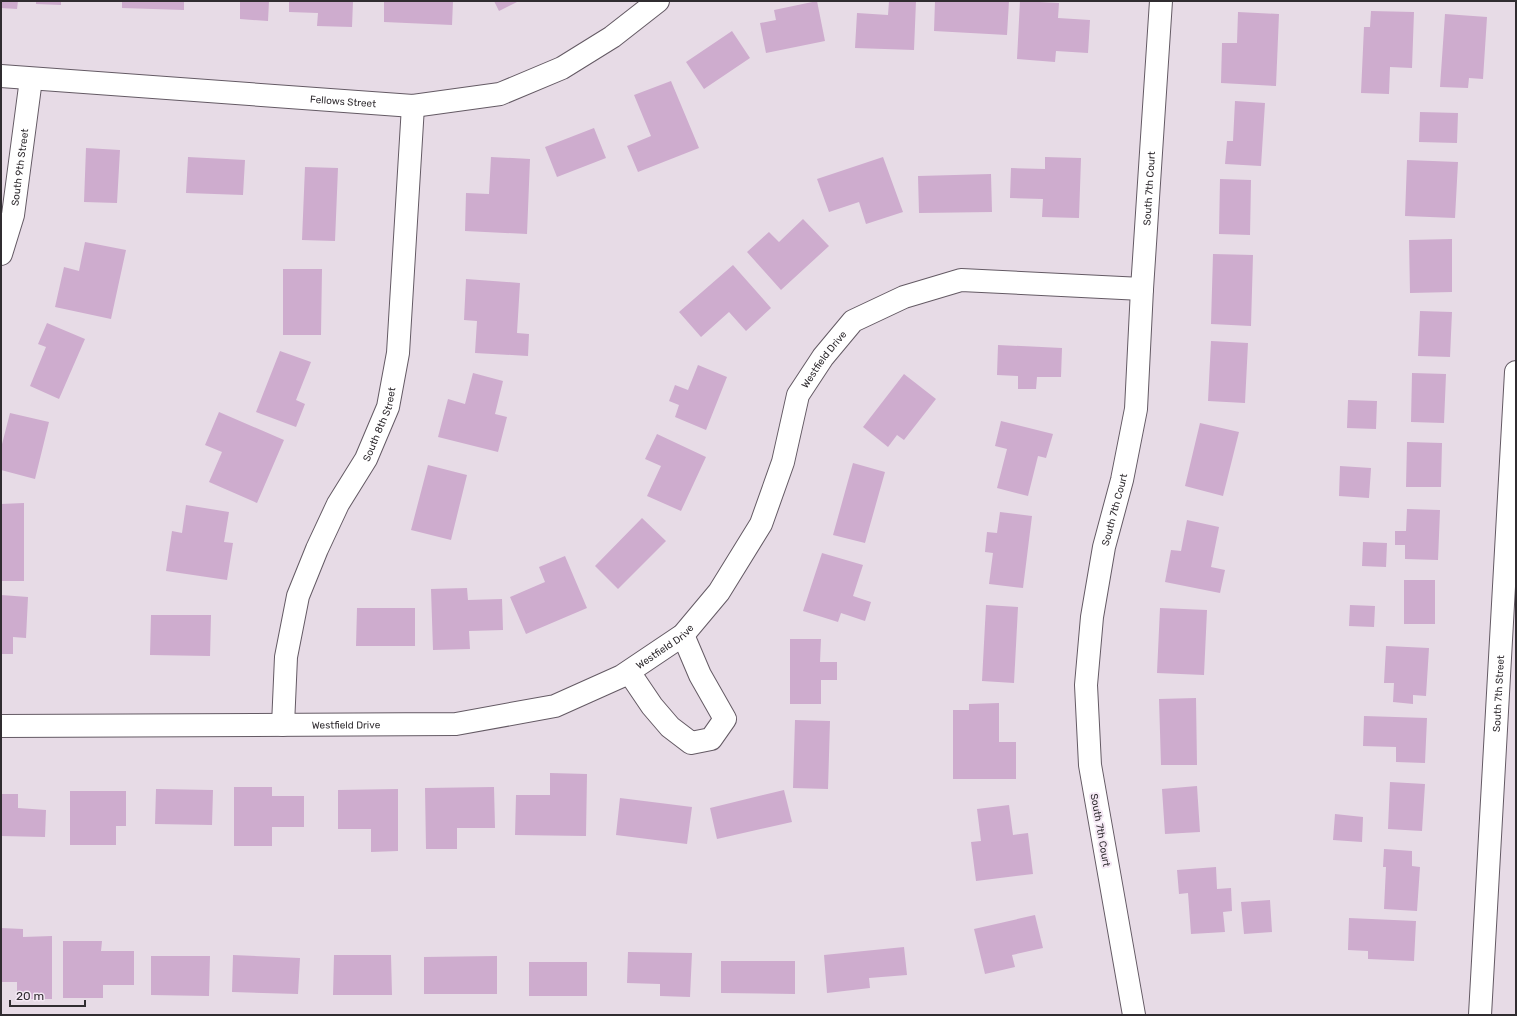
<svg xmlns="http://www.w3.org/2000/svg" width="1517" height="1016" viewBox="0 0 1517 1016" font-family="Rubik,sans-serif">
  <rect width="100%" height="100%" fill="#e7dbe6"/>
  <path fill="#ceacce" d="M1 1H18L17 9 1 8Z
    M36 1H61V5L36 4Z
    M122 1H184V10L122 8Z
    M240 1H269L268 21 240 19Z
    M289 1H353L352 27 317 26 318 13 289 12Z
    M384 1H453L452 25 384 22Z
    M494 1H519L499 11Z
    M817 1 825 41 766 53 760 23 776 20 774 10Z
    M889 1H916L914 50 855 48 857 13 888 15Z
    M935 1H1009L1007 35 934 31Z
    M1020 1 1059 3 1058 18 1090 20 1088 53 1056 51 1055 62 1017 59Z
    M1371 11 1414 12 1412 68 1390 67 1389 94 1361 93 1364 27H1370Z
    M1238 12 1279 14 1276 86 1221 83 1222 43H1237Z
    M1445 14 1487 17 1483 79 1469 78 1468 88 1440 87Z
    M732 31 750 58 704 89 686 62Z
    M671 81 699 148 638 172 627 146 651 136 634 95Z
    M1235 101 1265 103 1261 166 1225 164 1227 141H1233Z
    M1420 112 1458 113 1457 143 1419 142Z
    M594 128 606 158 557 177 545 147Z
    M86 148 120 150 117 203 84 202Z
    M188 157 245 160 243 195 186 193Z
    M491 157 530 159 527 234 465 231 466 193 489 194Z
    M883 157 903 212 866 224 859 202 829 212 817 179Z
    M1045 157 1081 158 1079 218 1042 217 1043 199 1010 198 1011 168 1045 169Z
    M1407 160 1458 162 1455 218 1405 216Z
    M305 167 338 168 335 241 302 240Z
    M991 174 992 212 919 213 918 176Z
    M1220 179 1251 180 1250 235 1219 234Z
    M803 219 829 246 781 290 747 252 769 232 779 242Z
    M1452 239V292L1410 293 1409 240Z
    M85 242 126 250 111 319 55 307 64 267 79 271Z
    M1213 254 1253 255 1251 326 1211 324Z
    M733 265 771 308 746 331 729 312 701 337 679 312Z
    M283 269H322L321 335H283Z
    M466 279 520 283 517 333 529 334 528 356 475 353 477 321 464 320Z
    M1420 311 1452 312 1450 357 1418 356Z
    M47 323 85 339 59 399 30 386 46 347 38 344Z
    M1211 341 1248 343 1245 403 1208 401Z
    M998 345 1062 348 1061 377H1037L1036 389H1018V376L997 375Z
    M280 351 311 362 296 400 305 404 296 427 256 412Z
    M698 365 727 377 706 430 675 417 679 405 669 401 675 385 688 390Z
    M473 373 503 381 495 414 507 417 498 452 438 437 448 399 465 404Z
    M1412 373 1446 374 1444 423 1411 422Z
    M904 374 936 399 904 440 897 435 888 447 863 427Z
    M1348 400 1377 401 1376 429 1347 428Z
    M219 412 284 440 257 503 209 482 222 452 205 445Z
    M10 413 49 422 35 479 1 470V448Z
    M1001 421 1053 434 1046 458 1038 456 1028 496 997 488 1007 449 995 446Z
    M1200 423 1239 432 1223 496 1185 486Z
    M657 434 706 457 681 511 647 496 661 466 645 459Z
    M1407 442 1442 443 1441 487H1406Z
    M853 463 885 472 865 543 833 535Z
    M428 465 467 475 451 540 411 530Z
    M1340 466 1371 468 1369 498 1339 496Z
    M24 503V581H1V504Z
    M186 505 229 512 224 542 233 543 227 580 166 571 172 531 182 533Z
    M1407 509 1440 510 1438 560 1405 559V545H1395V531H1406Z
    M1000 512 1032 516 1023 588 989 584 993 553 985 552 987 532 997 533Z
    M642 518 666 541 618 589 595 566Z
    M1187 520 1219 527 1211 567 1225 570 1220 593 1165 582 1171 550 1181 551Z
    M1363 542 1387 543 1386 567 1362 566Z
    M822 553 863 565 853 596 871 602 865 621 841 613 838 622 803 611Z
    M565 556 587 608 526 634 510 597 545 582 539 567Z
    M1404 580H1435V624H1404Z
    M467 588 468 600 502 599 503 630 469 631 470 649 433 650 431 589Z
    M1 595 28 597 26 638 13 637V654H1Z
    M986 605 1018 607 1014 683 982 681Z
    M1350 605 1375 606 1374 627 1349 626Z
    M357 608H415V646H356Z
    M1160 608 1207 610 1204 675 1157 673Z
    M151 615H211L210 656 150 655Z
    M790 639H821L820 662H837V680H821V704H790Z
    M1386 646 1429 648 1426 696 1413 695V704L1393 702 1394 683H1384Z
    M1196 698 1197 765H1161L1159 699Z
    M999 703V742H1016V779H953V710H969V704Z
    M1364 716 1427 718 1425 763 1396 762V747L1363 746Z
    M795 720 830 721 828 789 793 788Z
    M550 773 587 774 586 836 515 835 516 795H550Z
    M1390 782 1425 784 1422 831 1388 829Z
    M1197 786 1200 832 1165 834 1162 789Z
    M234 787H272V796H304V827H272V846H234Z
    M494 787 495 828H457V849H426L425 788Z
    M156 789 213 790 212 825 155 824Z
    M398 789V851L371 852V829H338V790Z
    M784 790 792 822 717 839 710 808Z
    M70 791H126V826H116V845H70Z
    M1 794H18V808L46 810 45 837 1 836Z
    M620 798 692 807 687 844 616 835Z
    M1009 805 1013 835 1028 833 1033 874 976 881 971 842 981 841 977 809Z
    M1335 814 1363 817 1362 842 1333 840Z
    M1384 849 1412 851V866L1420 867 1417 911 1384 909 1386 867H1383Z
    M1216 867 1217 889 1231 888 1232 911 1223 912 1225 932 1191 934 1188 893 1179 894 1177 870Z
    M1270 900 1272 932 1244 934 1241 902Z
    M1035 915 1043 948 1012 955 1015 967 985 974 974 929Z
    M1349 918 1416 921 1414 961 1368 959V951L1348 950Z
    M1 928 23 929V937L52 936V999H17V982H1Z
    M63 941H102L101 951H134V985H103V998H63Z
    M904 947 907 975 869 978 870 988 827 993 824 955Z
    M628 952 692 953 690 997 660 996V984L627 983Z
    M233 955 300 958 298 994 232 992Z
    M334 955H391L392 995H333Z
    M151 956H210L209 996 151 995Z
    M497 956V994H424V957Z
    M721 961H795V994L721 993Z
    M529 962H587V996H529Z"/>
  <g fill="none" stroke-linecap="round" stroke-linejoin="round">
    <g stroke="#645a64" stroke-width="24">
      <g id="minor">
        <path id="s1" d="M1 76 413 106 500 94 562 68 612 37 658 1"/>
        <path id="s2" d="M1 254 13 215 31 79"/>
        <path d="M629 672 652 706 670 727 691 743 711 739 725 719 700 675 683 635"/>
        <path id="s3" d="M283 725 286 657 298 596 317 549 338 504 366 459 388 407 398 353 413 106"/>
        <path id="s4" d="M1 726 456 724 555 706 622 676 683 635 719 592 761 524 783 462 798 395 823 357 853 321 904 297 961 280 1142 289"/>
        <path id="s5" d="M1134 1015 1090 765 1086 685 1092 617 1104 547 1122 480 1136 409 1142 289 1161 1"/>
        <path id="s6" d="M1480 1015 1516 372"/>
      </g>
    </g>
    <use href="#minor" stroke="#fff" stroke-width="22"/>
  </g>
  <g text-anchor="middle" stroke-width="4" stroke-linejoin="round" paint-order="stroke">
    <g font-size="10" fill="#302c30" stroke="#f4e8f4">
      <text dy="4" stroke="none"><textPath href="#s1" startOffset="343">Fellows Street</textPath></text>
      <text dy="4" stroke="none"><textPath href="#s2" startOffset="89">South 9th Street</textPath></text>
      <text dy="4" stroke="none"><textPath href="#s5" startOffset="836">South 7th Court</textPath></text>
      <text dy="4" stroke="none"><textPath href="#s4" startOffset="1017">Westfield Drive</textPath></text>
      <text dy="4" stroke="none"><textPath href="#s3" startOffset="321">South 8th Street</textPath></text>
      <text dy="4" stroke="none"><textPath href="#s5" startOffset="512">South 7th Court</textPath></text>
      <text dy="4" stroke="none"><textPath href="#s4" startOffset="681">Westfield Drive</textPath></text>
      <text dy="4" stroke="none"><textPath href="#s6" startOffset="322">South 7th Street</textPath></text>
      <text dy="4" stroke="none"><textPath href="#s4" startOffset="345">Westfield Drive</textPath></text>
      <text transform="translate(1101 830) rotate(80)" y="4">South 7th Court</text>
    </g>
  </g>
  <rect width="1517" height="1016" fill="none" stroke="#302c30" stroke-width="4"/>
  <path d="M10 1000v6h75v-6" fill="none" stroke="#302c30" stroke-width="2"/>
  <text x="16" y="1000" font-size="12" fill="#302c30" stroke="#f4e8f4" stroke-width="3" paint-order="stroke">20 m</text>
</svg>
